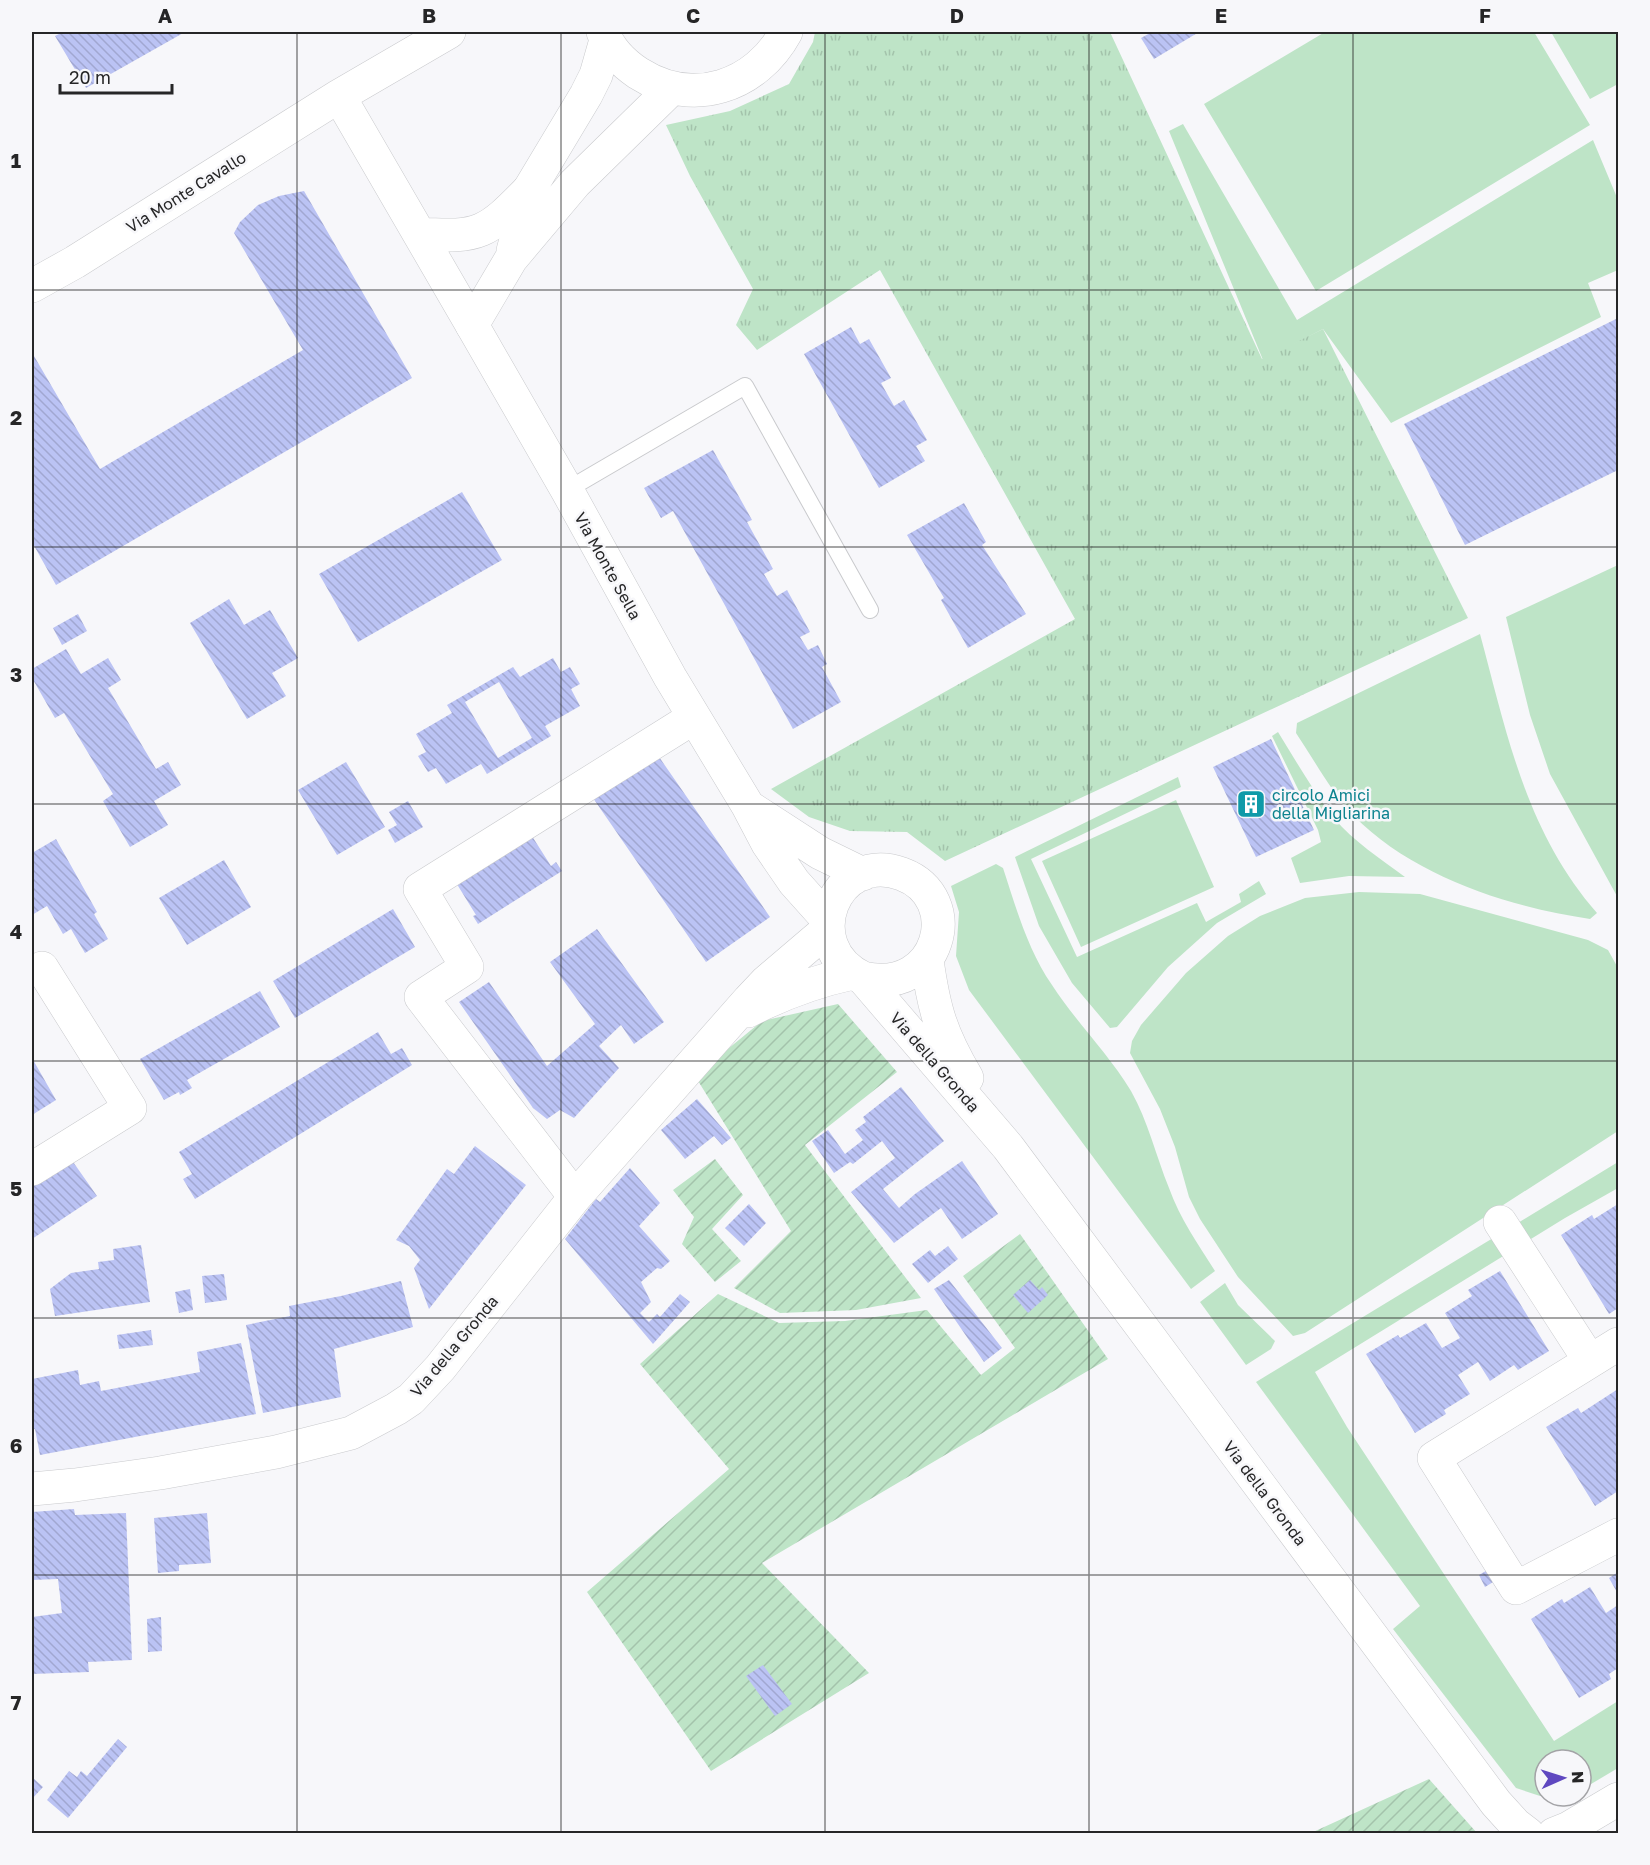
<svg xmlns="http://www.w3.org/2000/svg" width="1650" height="1865" viewBox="0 0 1650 1865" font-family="'Golos Text',sans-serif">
  <defs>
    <pattern id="park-tufts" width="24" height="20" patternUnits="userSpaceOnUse" patternTransform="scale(1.5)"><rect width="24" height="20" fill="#bee4c7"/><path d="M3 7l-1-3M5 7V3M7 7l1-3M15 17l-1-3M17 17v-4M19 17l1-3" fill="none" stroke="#a3c3ab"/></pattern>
    <pattern id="garden-furrows" width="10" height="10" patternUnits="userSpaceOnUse" patternTransform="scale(1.5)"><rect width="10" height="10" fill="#bee4c7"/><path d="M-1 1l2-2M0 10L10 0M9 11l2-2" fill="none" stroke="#a3c3ab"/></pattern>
    <pattern id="building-back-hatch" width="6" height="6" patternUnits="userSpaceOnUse" patternTransform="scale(1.5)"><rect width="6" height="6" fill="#bbc3f4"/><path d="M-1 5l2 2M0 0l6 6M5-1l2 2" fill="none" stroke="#a1a7d1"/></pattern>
  </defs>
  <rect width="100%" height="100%" fill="#f7f7fa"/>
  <path fill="#bee4c7" d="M1325 32H1534L1590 125 1316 291 1204 104Z
    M1551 32H1618V84L1590 99Z
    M1183 124 1297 320 1593 140 1618 200V270L1588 283 1601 317 1391 423 1323 329 1263 360 1169 131Z
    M1618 565V898L1550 774 1530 715 1506 617Z
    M1480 634C1507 734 1526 832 1597 913L1590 919C1508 907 1413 876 1354 816 1331 792 1315 761 1296 733L1297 723Z
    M1278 732C1296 761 1313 791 1334 818 1353 841 1381 859 1405 877L1349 876 1300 883 1291 858 1321 842 1318 830 1272 736Z
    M1178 777 1181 787 1031 859 1077 957 1197 903 1206 922 1241 902 1239 894 1259 881 1266 894 1217 923 1168 967 1117 1027 1110 1028 1072 983 1039 926 1015 857Z
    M1176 800 1214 887 1081 947 1042 861Z
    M996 864 1003 868C1016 908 1028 950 1052 985 1076 1022 1108 1053 1131 1091 1148 1121 1156 1156 1169 1188 1180 1219 1198 1244 1215 1271L1191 1289 969 990 956 956 959 912 951 886Z
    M1359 892 1420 894 1588 940 1608 950 1618 968V1131L1305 1333 1293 1336 1238 1277 1200 1219 1189 1197 1175 1147 1160 1109 1130 1053 1132 1041 1141 1025 1186 973 1228 936 1260 916 1305 898Z
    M1618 1162V1188L1565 1218 1315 1372 1347 1427 1554 1741 1618 1701V1768L1581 1790V1760H1545V1796H1540L1516 1788 1393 1629 1420 1606 1256 1382Z
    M1225 1283 1238 1305 1275 1341 1271 1349 1246 1365 1200 1302Z"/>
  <path fill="url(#park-tufts)" d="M815 32H1110L1262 359 1323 329 1468 618 945 861 907 832 850 831 809 817 771 789 1075 619 880 270 757 350 736 325 753 289 690 176 666 125 730 111 789 84 813 42Z"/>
  <path fill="url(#garden-furrows)" d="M838 1004 897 1072 805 1145 921 1298 856 1310 780 1313 734 1288 791 1231 695 1076 762 1021Z
    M715 1159 743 1195 712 1229 741 1261 715 1282 682 1244 694 1217 673 1190Z
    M1020 1234 1108 1359 762 1563 869 1673 711 1771 587 1592 729 1469 640 1364 718 1294 779 1323 845 1321 927 1310 981 1375 1015 1348 963 1276Z
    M1429 1779 1477 1833H1311Z"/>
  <path fill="url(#building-back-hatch)" fill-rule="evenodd" d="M63 32H185L86 88 55 36Z
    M1152 32H1199L1154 59 1141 38Z
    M304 191 412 378 56 585 32 542V357L34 356 100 469 303 350 234 233 240 222 258 205 279 196Z
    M1616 319 1618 324V470L1465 545 1404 424Z
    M851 327 860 344 869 339 891 378 881 383 894 406 904 400 927 440 916 446 925 461 879 488 804 354Z
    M713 450 752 520 747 522 773 569 764 574 777 596 787 590 810 632 800 637 808 650 818 645 827 664 822 667 841 702 793 729 673 511 661 518 644 488Z
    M462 492 502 560 358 642 319 574Z
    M964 503 986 542 982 545 1026 614 968 648 941 600 944 598 907 535Z
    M229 599 244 625 270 610 298 658 272 673 286 696 247 719 190 623Z
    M78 614 87 631 62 645 53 628Z
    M66 649 81 674 108 658 121 680 108 688 156 769 168 762 181 785 154 801 168 825 130 847 103 801 113 794 64 713 55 718 32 678V669Z
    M553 658 561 672 570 667 580 684 571 689 580 706 545 726 551 736 487 774 481 764 446 784 436 768 428 772 418 756 426 752 416 734 452 713 447 705 513 667 520 677ZM499 682 532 738 498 758 465 702Z
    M1271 739 1314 830 1256 857 1213 767Z
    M657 754 770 917 706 962 593 798Z
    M346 762 385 827 337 855 298 790Z
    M408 801 423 827 395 843 388 830 397 825 389 812Z
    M530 833 551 866 556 862 562 871 478 924 473 916 476 915 455 881Z
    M56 839 97 912 94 914 108 939 85 953 71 929 63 934 47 906 32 915V853Z
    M224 860 251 907 187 945 159 898Z
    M393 909 415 947 295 1018 273 981Z
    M597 929 664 1022 634 1044 621 1025 599 1046 619 1068 574 1118 560 1110 547 1119 533 1108 459 1002 489 982 547 1066 595 1024 550 962Z
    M260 991 280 1027 187 1080 192 1088 180 1095 179 1092 164 1100 140 1059Z
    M378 1032 391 1054 402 1048 412 1065 195 1199 183 1179 192 1174 179 1152Z
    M32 1058 56 1100 32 1115Z
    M901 1087 944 1141 883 1189 899 1208 915 1194 962 1161 998 1214 962 1239 941 1208 894 1243 851 1192 895 1158 882 1141 853 1164 850 1162 834 1173 812 1141 828 1130 845 1154 863 1140 855 1130 866 1122 863 1117Z
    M697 1099 731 1138 722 1145 714 1136 685 1159 661 1130Z
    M475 1146 526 1185 429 1309 414 1268 420 1260 409 1246 396 1240 447 1169 454 1174Z
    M71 1159 97 1196 32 1239V1195L34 1193 32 1186Z
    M630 1168 660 1203 639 1226 670 1261 661 1269 657 1268 641 1282 651 1302 640 1313 649 1322 657 1314 660 1317 680 1294 690 1302 653 1344 565 1239 596 1199 600 1202Z
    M749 1204 766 1223 744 1246 725 1228Z
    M1618 1204V1308L1609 1314 1561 1235 1592 1215 1594 1219Z
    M141 1245 150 1302 55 1316 50 1289 71 1273 99 1269 98 1262 114 1260 113 1249Z
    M948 1246 958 1259 928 1283 912 1264 930 1250 935 1256Z
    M1500 1271 1549 1351 1518 1370 1514 1365 1490 1381 1478 1362 1458 1375 1470 1394 1444 1410 1446 1414 1415 1433 1366 1354 1398 1335 1400 1338 1426 1323 1442 1348 1460 1338 1445 1313 1472 1296 1468 1290Z
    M224 1274 227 1300 205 1303 202 1276Z
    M949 1280 1002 1348 984 1362 934 1289Z
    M1030 1280 1039 1290 1042 1287 1048 1295 1028 1313 1013 1295Z
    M401 1281 413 1327 334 1349 341 1397 263 1413 246 1325 290 1316 289 1306 341 1296Z
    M190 1289 193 1310 179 1313 175 1292Z
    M151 1330 153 1345 119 1349 117 1335Z
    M241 1343 256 1414 40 1455 35 1429 32 1430V1379L78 1370 80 1385 99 1381 101 1391 200 1372 197 1352Z
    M1618 1389V1491L1595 1506 1546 1427 1578 1408 1581 1413Z
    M74 1509 75 1515 126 1513 132 1660 88 1662 89 1672 32 1674V1617L62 1613 58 1579 32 1580V1512Z
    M207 1513 211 1563 179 1565V1571L158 1573 154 1518Z
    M1496 1565 1503 1576 1485 1587 1479 1575Z
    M1618 1572V1594L1609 1578Z
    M1590 1587 1606 1613 1618 1605V1668L1609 1674 1611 1679 1579 1698 1531 1619 1562 1599 1564 1603Z
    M161 1617 162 1651 148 1652 147 1619Z
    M763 1665 792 1704 775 1716 746 1676Z
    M118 1739 127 1747 68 1818 47 1800 69 1771 77 1777 81 1771 87 1776Z
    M32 1777 43 1787 32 1799Z"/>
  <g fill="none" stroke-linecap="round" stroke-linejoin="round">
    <g stroke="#c9cacd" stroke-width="18">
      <path id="lane" d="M567 490 745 386 870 610"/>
    </g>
    <g stroke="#c9cacd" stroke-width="34">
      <path id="street" d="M339 96 472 325
        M420 234C480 238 487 233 529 190
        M32 286 75 262 339 96 449 32
        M748 1011C781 994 816 981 853 973
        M32 1169 130 1108 42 968
        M575 1197 421 997 467 967 420 889 693 718
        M1500 1222 1590 1361
        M1618 1344 1434 1458 1516 1588 1618 1535
        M32 1489 75 1485 160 1473 276 1452 351 1433 396 1409 411 1399 440 1368 575 1197 749 1000 766 982 827 930"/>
    </g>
    <g stroke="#c9cacd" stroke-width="34">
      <path id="secondary" d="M603 32C609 48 623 63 638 73 693 108 756 87 786 32
        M672 88 575 183 511 259 472 325 567 490 670 677 748 806 768 844 794 882 828 920
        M513 251 529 190 586 95 596 75 606 40
        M749 807 820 853 863 874
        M927 960C934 1010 941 1034 967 1078
        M863 978C940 996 966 898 902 874 835 849 796 946 863 978L1008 1147 1496 1803 1515 1824 1528 1834
        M1554 1834 1569 1828 1618 1799"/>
    </g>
    <use href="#lane" stroke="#fff" stroke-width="16"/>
    <use href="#street" stroke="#fff" stroke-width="33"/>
    <use href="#secondary" stroke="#fff" stroke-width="33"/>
  </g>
  <path fill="none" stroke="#262627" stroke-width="1.5" stroke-opacity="0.55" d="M297 32V1834M561 32V1834M825 32V1834M1089 32V1834M1353 32V1834M32 290H1618M32 547H1618M32 804H1618M32 1061H1618M32 1318H1618M32 1575H1618"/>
  <defs>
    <g id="building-square" transform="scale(1.5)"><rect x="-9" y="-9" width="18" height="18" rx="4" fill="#0f9aa8" stroke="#f7f7fa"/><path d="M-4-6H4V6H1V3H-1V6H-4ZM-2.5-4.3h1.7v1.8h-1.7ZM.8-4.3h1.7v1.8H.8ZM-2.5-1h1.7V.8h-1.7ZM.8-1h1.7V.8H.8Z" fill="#fff"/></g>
  </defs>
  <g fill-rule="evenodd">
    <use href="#building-square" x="1251" y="804"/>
  </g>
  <g text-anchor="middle" stroke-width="5" stroke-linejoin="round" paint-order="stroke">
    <g font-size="16" fill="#262627" stroke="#f7f7fa">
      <text transform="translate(186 192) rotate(-32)" y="6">Via Monte Cavallo</text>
      <text transform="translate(608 566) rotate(61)" y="6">Via Monte Sella</text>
      <text transform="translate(935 1062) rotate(49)" y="6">Via della Gronda</text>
      <text transform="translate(454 1346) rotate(-50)" y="6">Via della Gronda</text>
      <text transform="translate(1265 1493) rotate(53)" y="6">Via della Gronda</text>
    </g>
    <g font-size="16" fill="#0d838f" stroke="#f7f7fa" text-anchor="start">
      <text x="1272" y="801">circolo Amici<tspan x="1272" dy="18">della Migliarina</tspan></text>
    </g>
  </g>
  <rect width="1650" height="1865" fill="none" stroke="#f7f7fa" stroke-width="66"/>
  <g transform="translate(1563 1778) rotate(87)"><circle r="28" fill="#f7f7fa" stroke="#a3a3a6" stroke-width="1.5"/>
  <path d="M0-4.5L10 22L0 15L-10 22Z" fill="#5f48c0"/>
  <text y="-9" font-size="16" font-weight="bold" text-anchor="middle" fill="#262627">N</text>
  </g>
  <path d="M60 84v9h112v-9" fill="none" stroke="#262627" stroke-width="3"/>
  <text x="69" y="84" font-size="18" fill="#262627" stroke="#f7f7fa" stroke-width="4.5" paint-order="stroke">20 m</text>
  <rect x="33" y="33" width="1584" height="1799" fill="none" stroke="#262627" stroke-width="2"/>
  <g font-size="20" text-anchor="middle" font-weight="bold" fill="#262627">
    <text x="165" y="23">A</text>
    <text x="429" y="23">B</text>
    <text x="693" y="23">C</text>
    <text x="957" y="23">D</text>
    <text x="1221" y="23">E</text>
    <text x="1485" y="23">F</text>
    <text x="16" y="168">1</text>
    <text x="16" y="425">2</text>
    <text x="16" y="682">3</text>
    <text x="16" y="939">4</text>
    <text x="16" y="1196">5</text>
    <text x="16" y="1453">6</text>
    <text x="16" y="1710">7</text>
  </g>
</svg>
